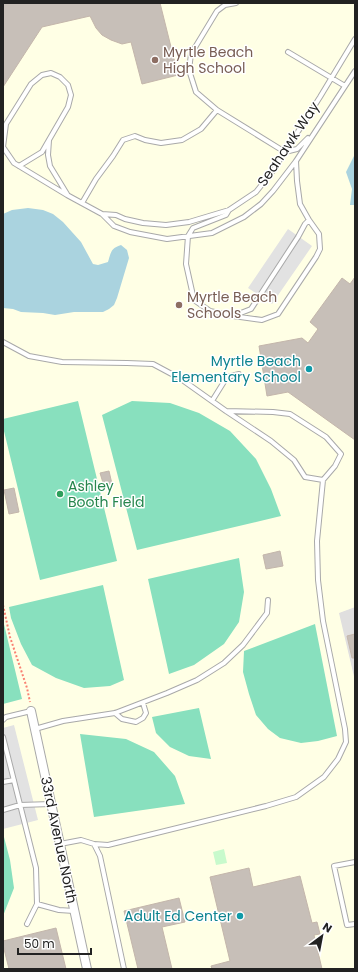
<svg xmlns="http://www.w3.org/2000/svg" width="358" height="972" viewBox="0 0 358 972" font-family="Poppins,sans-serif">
  <rect width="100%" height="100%" fill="#f2efe9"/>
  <path fill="#e0dfdf" d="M355 607V681L338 613Z"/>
  <path fill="#ffffe5" d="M3 3H355V607L339 613 355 681V969H3Z"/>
  <path fill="#c8facc" d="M224 849 227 863 216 865 213 852Z"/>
  <path fill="#88e0be" d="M78 401 117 561 40 580 3 427V419Z
    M132 401 170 403 199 413 230 431 256 459 271 489 281 516 137 550 102 415Z
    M239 558 244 592 239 622 224 644 194 665 169 674 148 579Z
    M103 585 124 680 110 686 84 688 56 678 32 665 21 644 11 618 9 607Z
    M3 620 22 699 3 704Z
    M315 624 337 736 318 741 301 743 280 738 268 729 256 715 249 694 243 672 244 651Z
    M199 708 211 759 189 756 170 747 156 733 152 717Z
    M80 734 126 739 154 752 175 776 185 804 94 817Z
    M4 837 10 860 14 888 3 916V838Z"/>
  <path fill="#e2e2e2" d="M288 229 312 246 272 304 248 288Z
    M14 725 38 820 3 829V728Z"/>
  <path fill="#aad3df" d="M355 154V205H350L352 189 346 172Z
    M28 208 43 210 53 214 63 222 81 242 93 264 98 265 108 262C111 252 111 248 121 245L127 250 129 258 117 298 114 305 109 309 103 312H74L55 315 43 313 21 312 13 309 3 308V214L12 210Z"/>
  <path fill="#c7bfb8" stroke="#c4b6ab" d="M3 3H160L178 75 142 84 131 42 122 44 111 40 102 35 96 28 90 16 42 27 3 87Z
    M355 277V440L288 392 267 396 259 346 302 338 308 343 318 329 310 322 342 278 350 284Z
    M109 471 112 484 104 486 100 473Z
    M14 488 19 512 9 514 4 490Z
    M280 551 283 566 266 569 263 555Z
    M355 634V658H352L347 636Z
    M249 868 253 887 300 876 312 923 317 922 320 934 314 935 322 969H212L211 966 230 961 210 877Z
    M179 898 185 922 162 927 172 969H138L124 911Z
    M56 928 66 969H9L3 945V941Z"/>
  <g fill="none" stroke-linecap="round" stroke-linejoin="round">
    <g stroke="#a9a9a9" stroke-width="6">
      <path id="service" d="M236 3 225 5 217 11 191 54 189 70 196 92 217 110 285 152 297 149 308 138
        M288 52 345 86
        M49 140 48 155 50 166 67 194
        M19 166 42 152 68 107 71 95 68 85 60 77 51 73 42 75 31 84 6 124 3 147 14 163 67 195 102 214 114 226 130 232 167 239 212 233 244 217 261 204 273 191 296 161 355 71
        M82 203 96 179 113 156 123 140 135 136 145 140 161 143 182 140 201 129 217 110
        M229 210 226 215 193 228 188 236 186 264 194 300 210 311 233 316 251 309 298 237 305 224 309 220 300 204 297 181 296 161
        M102 214 116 215 125 219 143 223 166 225 189 222 229 210 256 192 272 172 285 152 320 97 355 39
        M233 316 262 320 278 314 316 257 320 249 319 234 309 220
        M3 342 29 356 62 362 127 363 153 364 181 379 226 411 271 441 294 460 305 477 323 480 335 466 341 454 326 437 290 414 273 412 226 411
        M212 401 227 377 239 374
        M115 713 122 719 136 722 143 718 146 713 143 703
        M3 720 6 717 31 711
        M35 729 63 721 115 713 167 693 197 680 224 663 243 645 267 613 268 600
        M3 737 36 868 37 904 27 924
        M3 782 14 780
        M3 810 20 805 51 804
        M60 844 81 840 94 844 100 856 124 969
        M94 844 108 845 266 806 296 797 324 777 338 759 346 742 345 729 323 621 318 580 317 541 323 480
        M355 862 334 866 347 925 355 924
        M37 904 59 910 74 911"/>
    </g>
    <g stroke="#a9a9a9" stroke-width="10">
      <path id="minor" d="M31 711 87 969"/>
    </g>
    <path stroke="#fa8072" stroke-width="2" stroke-dasharray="2 2" stroke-linecap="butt" d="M3 605 10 637 27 688 30 702"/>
    <use href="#service" stroke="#fff" stroke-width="4"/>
    <use href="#minor" stroke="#fff" stroke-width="8"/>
  </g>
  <g fill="#8d6e63" stroke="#fff" stroke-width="1.5">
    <circle cx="155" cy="60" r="4"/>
    <circle cx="179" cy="305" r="4"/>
  </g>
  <g fill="#0f9aa8" stroke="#fff" stroke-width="1.5">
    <circle cx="309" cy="369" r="4"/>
    <circle cx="240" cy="916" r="4"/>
  </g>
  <circle fill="#2e9e5b" stroke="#fff" stroke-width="1.5" cx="60" cy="494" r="4"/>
  <g text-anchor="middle" stroke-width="3" stroke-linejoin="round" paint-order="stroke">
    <g font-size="14" fill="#785e54" stroke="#fff" text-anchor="start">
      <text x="163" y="57">Myrtle Beach<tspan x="163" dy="16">High School</tspan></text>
      <text x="187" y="302">Myrtle Beach<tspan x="187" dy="16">Schools</tspan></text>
    </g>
    <g font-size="14" fill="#222" stroke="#fff">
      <text transform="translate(288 144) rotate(-56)" y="5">Seahawk Way</text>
      <text transform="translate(59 840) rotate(78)" y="5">33rd Avenue North</text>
    </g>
    <g font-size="14" fill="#0d838f" stroke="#fff" text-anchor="end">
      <text x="301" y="366">Myrtle Beach<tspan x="301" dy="16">Elementary School</tspan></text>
      <text x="232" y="921">Adult Ed Center</text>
    </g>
    <g font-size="14" fill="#27864d" stroke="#fff" text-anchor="start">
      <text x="68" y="491">Ashley<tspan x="68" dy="16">Booth Field</tspan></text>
    </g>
  </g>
  <rect width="358" height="972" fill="none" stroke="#222222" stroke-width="8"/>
  <g transform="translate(322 936) rotate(32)" stroke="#ffffff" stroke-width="3" paint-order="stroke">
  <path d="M0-3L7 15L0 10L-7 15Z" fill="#222222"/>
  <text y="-6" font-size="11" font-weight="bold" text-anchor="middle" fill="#222222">N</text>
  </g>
  <path d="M18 948v6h73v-6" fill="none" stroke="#222222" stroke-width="2"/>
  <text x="24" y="948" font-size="12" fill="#222222" stroke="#ffffff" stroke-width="3" paint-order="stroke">50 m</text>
</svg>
